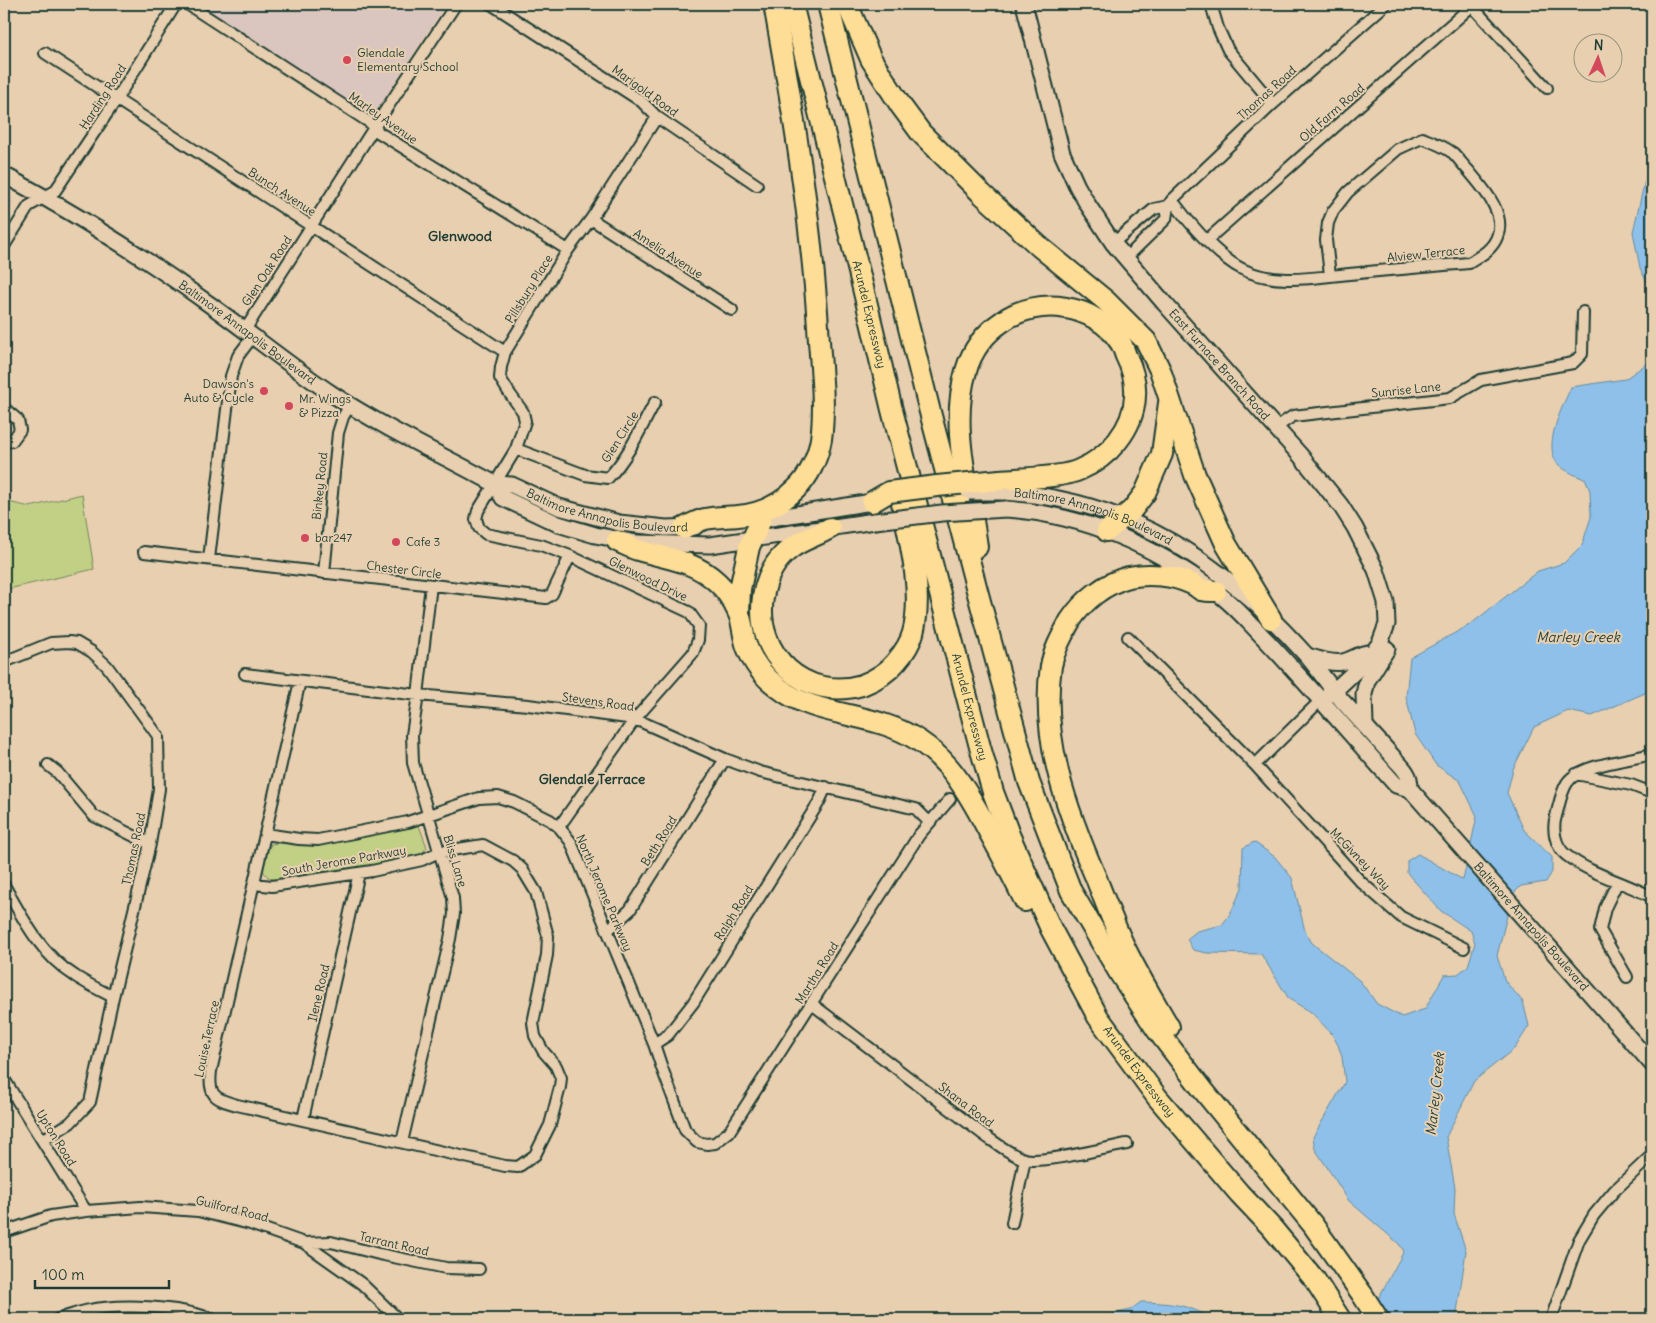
<svg xmlns="http://www.w3.org/2000/svg" width="1656" height="1323" viewBox="0 0 1656 1323" font-family="Delius,sans-serif">
  <rect width="100%" height="100%" fill="#e8cfb0"/>
  <filter id="ink" filterUnits="userSpaceOnUse"><feTurbulence type="fractalNoise" baseFrequency=".02" numOctaves="2"/><feDisplacementMap in="SourceGraphic" scale="10" xChannelSelector="R" yChannelSelector="G"/><feConvolveMatrix kernelMatrix="1 2 1 2 8 2 1 2 1" color-interpolation-filters="sRGB"/></filter>
  <g filter="url(#ink)">
    <path fill="#dac5bf" d="M199 4H446L372 117Z
      M4 193 12 198 13 202 10 212 4 223Z"/>
    <path fill="#c2d085" stroke="#70865c" d="M82 494 94 569 4 590V501L30 507Z
      M418 823 427 847 423 852 411 860 277 881 268 877 263 871 265 857 271 844 279 843 315 844 381 833Z"/>
    <path fill="#8ec0ea" stroke="#628ca1" d="M1652 150V293L1640 268 1633 232Z
      M1652 360V690L1592 716 1568 711 1534 727 1513 769 1507 793 1524 830 1552 857V872L1546 882 1521 886 1512 895 1497 956 1505 981 1523 1002 1529 1026 1515 1048 1474 1081 1446 1137 1455 1188 1454 1214 1466 1251 1456 1319H1355L1379 1297 1404 1251 1399 1244 1349 1201 1315 1149 1313 1137 1345 1082 1342 1057 1338 1045 1332 1034 1311 1012 1289 999 1261 954 1207 953 1193 950 1187 939 1197 931 1222 925 1230 914 1242 888 1243 848 1254 842 1275 857 1292 878 1305 931 1312 943 1360 981 1377 1004 1402 1017 1425 1009 1444 975 1458 974 1468 966 1475 943 1471 931 1441 911 1407 873V861L1418 854 1463 880 1477 816 1460 781 1436 765 1415 734 1406 697 1410 658 1471 624 1538 571 1564 563 1582 545 1591 517 1590 491 1586 480C1576 475 1558 469 1554 458 1546 438 1563 406 1571 387L1625 379Z
      M1141 1302C1169 1303 1188 1304 1213 1319H1101L1102 1317 1130 1310Z"/>
    <g fill="none" stroke-linecap="round" stroke-linejoin="round">
      <g stroke="#1f3d34" stroke-width="14">
        <path id="street" d="M187 4 375 126 378 132 568 250
          M491 4 641 101 657 117 757 185
          M1211 4 1218 28 1228 50 1273 104
          M1472 6 1547 88
          M45 53 505 352
          M1172 200C1188 222 1218 257 1242 269 1278 287 1321 276 1359 273 1396 269 1433 266 1469 263 1480 256 1492 250 1497 237 1507 213 1482 187 1468 170 1463 165 1458 158 1453 153 1443 146 1433 142 1422 138L1398 149 1348 192 1333 211 1328 223 1326 240 1330 275
          M591 219 732 310
          M1207 240 1474 4
          M1113 243 1154 209 1168 206
          M4 246 29 206 55 191 116 100 176 4
          M1126 258 1166 219 1168 206 1172 200 1273 104 1386 4
          M245 330 375 126 456 4
          M4 408 18 420 20 430 12 441 4 442
          M1275 428 1293 416 1450 398 1481 380 1573 363 1582 354 1583 312
          M516 449 585 475 608 478C629 456 641 428 655 402
          M144 552 546 598 552 594 570 556
          M209 559 231 376 238 356 253 336
          M324 573 338 433 343 417 350 405
          M1128 637 1255 765 1361 882 1401 917 1464 948
          M4 662 51 643 69 642 77 643 92 652 107 666 158 736 159 789 150 844 113 997 90 1102 70 1123 42 1140
          M245 674 418 695 528 705 635 719 725 759 760 772 916 809 929 822
          M1652 754C1631 760 1579 764 1567 783 1561 792 1559 806 1556 816 1552 829 1555 846 1566 855 1592 875 1624 882 1652 897
          M48 765 58 773 94 816 150 844
          M1255 765 1321 700
          M1576 774 1631 785 1652 793
          M559 827 635 719 693 653 698 640 699 626 689 612 570 556 541 545 486 534 479 528 476 519 478 511 516 449 525 421 523 412 510 394 500 378 501 367 505 352 568 250 591 219 657 117
          M265 834 299 839 318 840 408 822 479 798 498 797 514 802 550 820 559 827 571 842 654 1044 662 1068 685 1130 697 1142 707 1144 715 1143 729 1132 919 835 950 799
          M1617 883 1605 908 1600 930 1627 977
          M254 884 272 886 372 871 422 860 439 852 483 845 513 861 522 869 536 892 548 936 547 955 533 1023 535 1036 543 1051 556 1066 561 1078 560 1087 550 1125 535 1155 518 1167 505 1166 237 1105C215 1099 208 1096 211 1071L300 681
          M4 885C23 919 41 955 75 976 87 984 100 990 113 997
          M608 930 630 910 725 759
          M812 1004 984 1135C996 1143 1009 1154 1024 1159 1042 1164 1105 1148 1127 1144
          M654 1044 668 1035 693 1003 819 802 826 787
          M4 1079 86 1211
          M303 1119 359 873
          M402 1142 450 939 454 914 453 898 413 763 412 735 418 695 431 585
          M1012 1223 1025 1159
          M4 1232 51 1216 86 1211 141 1207 198 1211 250 1224 304 1243 362 1284 398 1319
          M304 1243 331 1242 379 1254 446 1268 479 1269
          M58 1319C67 1317 76 1313 85 1311 120 1303 178 1306 212 1319
          M1551 1319 1579 1240 1594 1215 1614 1191 1652 1155"/>
      </g>
      <g stroke="#1f3d34" stroke-width="19">
        <g id="secondary">
          <path id="s1" d="M1024 4 1062 153 1077 186 1088 205 1113 243 1165 304 1300 455 1341 506 1355 528 1376 570 1386 602 1387 624 1380 643 1368 659 1334 691 1321 700"/>
          <path id="s2" d="M4 175C75 213 144 257 209 304 251 334 290 366 332 394 384 428 440 454 495 484L512 485 559 507 619 523 666 528 695 527"/>
          <path d="M495 484 503 498 558 524 595 535 637 543 710 545 875 521"/>
          <path id="s3" d="M1002 492C1129 498 1225 564 1307 656 1321 672 1332 691 1347 706 1362 723 1378 740 1393 757 1397 762 1404 768 1407 774 1410 778 1410 784 1410 789"/>
          <path id="s4" d="M1006 509C1085 515 1152 545 1215 591 1235 605 1250 624 1267 641 1311 688 1353 737 1396 785L1410 789 1652 1064"/>
          <path d="M753 521 872 502"/>
          <path d="M1307 656C1318 659 1331 664 1342 662 1354 660 1359 652 1372 653"/>
          <path d="M1365 725 1364 694 1367 681 1387 649"/>
        </g>
      </g>
      <g stroke="#1f3d34" stroke-width="24">
        <g id="highway">
          <path id="s5" d="M792 4 863 288 892 410 980 747 993 792 1010 837 1051 929 1098 1017 1157 1097 1239 1193 1272 1228 1315 1280 1340 1319"/>
          <path d="M828 4 930 412 978 594 1029 782 1071 891 1120 974 1157 1030 1203 1090 1313 1225 1362 1294 1378 1319"/>
          <path d="M847 4 871 59 901 106 921 133 982 194 1040 247 1106 301 1146 341 1160 370 1195 475 1226 544 1271 619"/>
          <path d="M684 528C690 525 697 521 705 519 715 517 727 517 738 516 759 514 780 505 796 489 809 477 818 457 821 439 826 403 820 363 818 326 811 218 793 110 774 4"/>
          <path d="M830 528C817 536 801 540 790 549 774 561 766 579 763 597 754 655 805 702 862 685 875 680 887 673 896 662 903 654 910 644 913 633 924 592 909 538 901 498"/>
          <path d="M1107 531 1132 510 1145 493 1162 454 1169 403"/>
          <path d="M617 541C624 544 631 548 638 550 668 559 693 560 717 582 726 590 734 603 739 614 743 624 743 636 747 647 753 663 765 678 779 688 807 711 851 713 886 725 940 743 963 782 988 830 1001 853 1013 877 1025 901"/>
          <path d="M977 547C970 490 949 429 966 371 972 350 985 333 1003 321 1038 296 1096 304 1120 342 1123 346 1124 351 1126 356 1132 368 1136 382 1135 396 1134 429 1108 458 1079 470 1062 478 1021 478 1000 480"/>
          <path d="M739 613 740 589 749 547 761 520"/>
          <path d="M1169 1027C1154 1001 1138 975 1125 948 1114 925 1105 901 1096 878 1068 813 1040 739 1051 666 1054 650 1062 636 1070 621 1083 601 1105 583 1129 577 1149 573 1173 575 1192 584 1195 585 1198 588 1201 590 1205 591 1212 591 1216 591"/>
        </g>
      </g>
      <use href="#street" stroke="#e8cfb0" stroke-width="10"/>
      <use href="#secondary" stroke="#e8cfb0" stroke-width="15"/>
      <use href="#highway" stroke="#fedd96" stroke-width="20"/>
      <g stroke="#1f3d34" stroke-width="19" stroke-linecap="butt">
        <path id="secondary-bridge" d="M969 492H1002
          M875 521 942 513 1006 509"/>
      </g>
      <g stroke="#1f3d34" stroke-width="24" stroke-linecap="butt">
        <path id="highway-bridge" d="M872 502 889 492 937 486 1000 480"/>
      </g>
      <use href="#secondary-bridge" stroke="#e8cfb0" stroke-width="15"/>
      <use href="#highway-bridge" stroke="#fedd96" stroke-width="20"/>
    </g>
  </g>
  <g fill="#d1495b" stroke="#e8cfb0" stroke-width="2">
    <circle cx="347" cy="60" r="5"/>
    <circle cx="264" cy="391" r="5"/>
    <circle cx="289" cy="406" r="5"/>
    <circle cx="305" cy="538" r="5"/>
    <circle cx="396" cy="542" r="5"/>
  </g>
  <g text-anchor="middle" stroke-width="4" stroke-linejoin="round" paint-order="stroke">
    <g font-size="12" fill="#1f3d34" stroke="#e8cfb0" text-anchor="start">
      <text x="357" y="57">Glendale<tspan x="357" dy="14">Elementary School</tspan></text>
      <text x="254" y="388" text-anchor="end">Dawson's<tspan x="254" dy="14">Auto &amp; Cycle</tspan></text>
      <text x="299" y="403">Mr. Wings<tspan x="299" dy="14">&amp; Pizza</tspan></text>
      <text x="315" y="542">bar247</text>
      <text x="406" y="546">Cafe 3</text>
    </g>
    <g font-size="12" fill="#1f3d34" stroke="#e8cfb0">
      <text transform="translate(645 91) rotate(36)" y="4">Marigold Road</text>
      <text transform="translate(1267 93) rotate(-42)" y="4">Thomas Road</text>
      <text transform="translate(103 97) rotate(-57)" y="4">Harding Road</text>
      <text transform="translate(1332 113) rotate(-41)" y="4">Old Farm Road</text>
      <text transform="translate(383 118) rotate(35)" y="4">Marley Avenue</text>
      <text transform="translate(282 192) rotate(33)" y="4">Bunch Avenue</text>
      <text transform="translate(668 254) rotate(33)" y="4">Amelia Avenue</text>
      <text transform="translate(1426 254) rotate(-6)" y="4">Alview Terrace</text>
      <text transform="translate(267 271) rotate(-57)" y="4">Glen Oak Road</text>
      <text transform="translate(529 289) rotate(-58)" y="4">Pillsbury Place</text>
      <text dy="4" stroke="none"><textPath href="#s5" startOffset="320">Arundel Expressway</textPath></text>
      <text dy="4" stroke="none"><textPath href="#s2" startOffset="290">Baltimore Annapolis Boulevard</textPath></text>
      <text dy="4" stroke="none"><textPath href="#s1" startOffset="419">East Furnace Branch Road</textPath></text>
      <text transform="translate(1406 390) rotate(-6)" y="4">Sunrise Lane</text>
      <text transform="translate(620 437) rotate(-58)" y="4">Glen Circle</text>
      <text transform="translate(320 486) rotate(-84)" y="4">Binkey Road</text>
      <text dy="4" stroke="none"><textPath href="#s2" startOffset="698">Baltimore Annapolis Boulevard</textPath></text>
      <text dy="4" stroke="none"><textPath href="#s3" startOffset="95">Baltimore Annapolis Boulevard</textPath></text>
      <text transform="translate(404 570) rotate(7)" y="4">Chester Circle</text>
      <text transform="translate(648 579) rotate(26)" y="4">Glenwood Drive</text>
      <text transform="translate(598 702) rotate(8)" y="4">Stevens Road</text>
      <text dy="4" stroke="none"><textPath href="#s5" startOffset="725">Arundel Expressway</textPath></text>
      <text transform="translate(659 841) rotate(-58)" y="4">Beth Road</text>
      <text transform="translate(134 849) rotate(-78)" y="4">Thomas Road</text>
      <text transform="translate(1360 859) rotate(46)" y="4">McGivney Way</text>
      <text transform="translate(344 861) rotate(-10)" y="4">South Jerome Parkway</text>
      <text transform="translate(455 861) rotate(73)" y="4">Bliss Lane</text>
      <text transform="translate(604 893) rotate(67)" y="4">North Jerome Parkway</text>
      <text transform="translate(734 913) rotate(-58)" y="4">Ralph Road</text>
      <text dy="4" stroke="none"><textPath href="#s4" startOffset="691">Baltimore Annapolis Boulevard</textPath></text>
      <text transform="translate(817 973) rotate(-58)" y="4">Martha Road</text>
      <text transform="translate(319 993) rotate(-77)" y="4">Ilene Road</text>
      <text transform="translate(207 1039) rotate(-78)" y="4">Louise Terrace</text>
      <text dy="4" stroke="none"><textPath href="#s5" startOffset="1130">Arundel Expressway</textPath></text>
      <text transform="translate(966 1105) rotate(37)" y="4">Shana Road</text>
      <text transform="translate(56 1138) rotate(58)" y="4">Upton Road</text>
      <text transform="translate(232 1209) rotate(14)" y="4">Guilford Road</text>
      <text transform="translate(394 1244) rotate(13)" y="4">Tarrant Road</text>
    </g>
    <g font-size="14" font-weight="bold" fill="#1f3d34" stroke="#e8cfb0">
      <text x="460" y="241">Glenwood</text>
      <text x="592" y="784">Glendale Terrace</text>
    </g>
    <g font-size="14" font-style="italic" fill="#25443d" stroke="#e8cfb0">
      <text x="1578" y="642">Marley Creek</text>
      <text transform="translate(1435 1094) rotate(-84)" y="5">Marley Creek</text>
    </g>
  </g>
  <rect width="1656" height="1323" fill="none" stroke="#e8cfb0" stroke-width="20"/>
  <rect x="10" y="10" width="1636" height="1303" fill="none" stroke="#1f3d34" stroke-width="2" filter="url(#ink)"/>
  <g transform="translate(1598 58) rotate(3)"><circle r="24" fill="#e8cfb0" stroke="#98957e"/>
  <path d="M0-4L9 19L0 12L-9 19Z" fill="#d1495b"/>
  <text y="-8" font-size="14" font-weight="bold" text-anchor="middle" fill="#1f3d34">N</text>
  </g>
  <path d="M35 1280v8h134v-8" fill="none" stroke="#1f3d34" stroke-width="2.5"/>
  <text x="42" y="1280" font-size="15" fill="#1f3d34" stroke="#e8cfb0" stroke-width="4" paint-order="stroke">100 m</text>
</svg>
